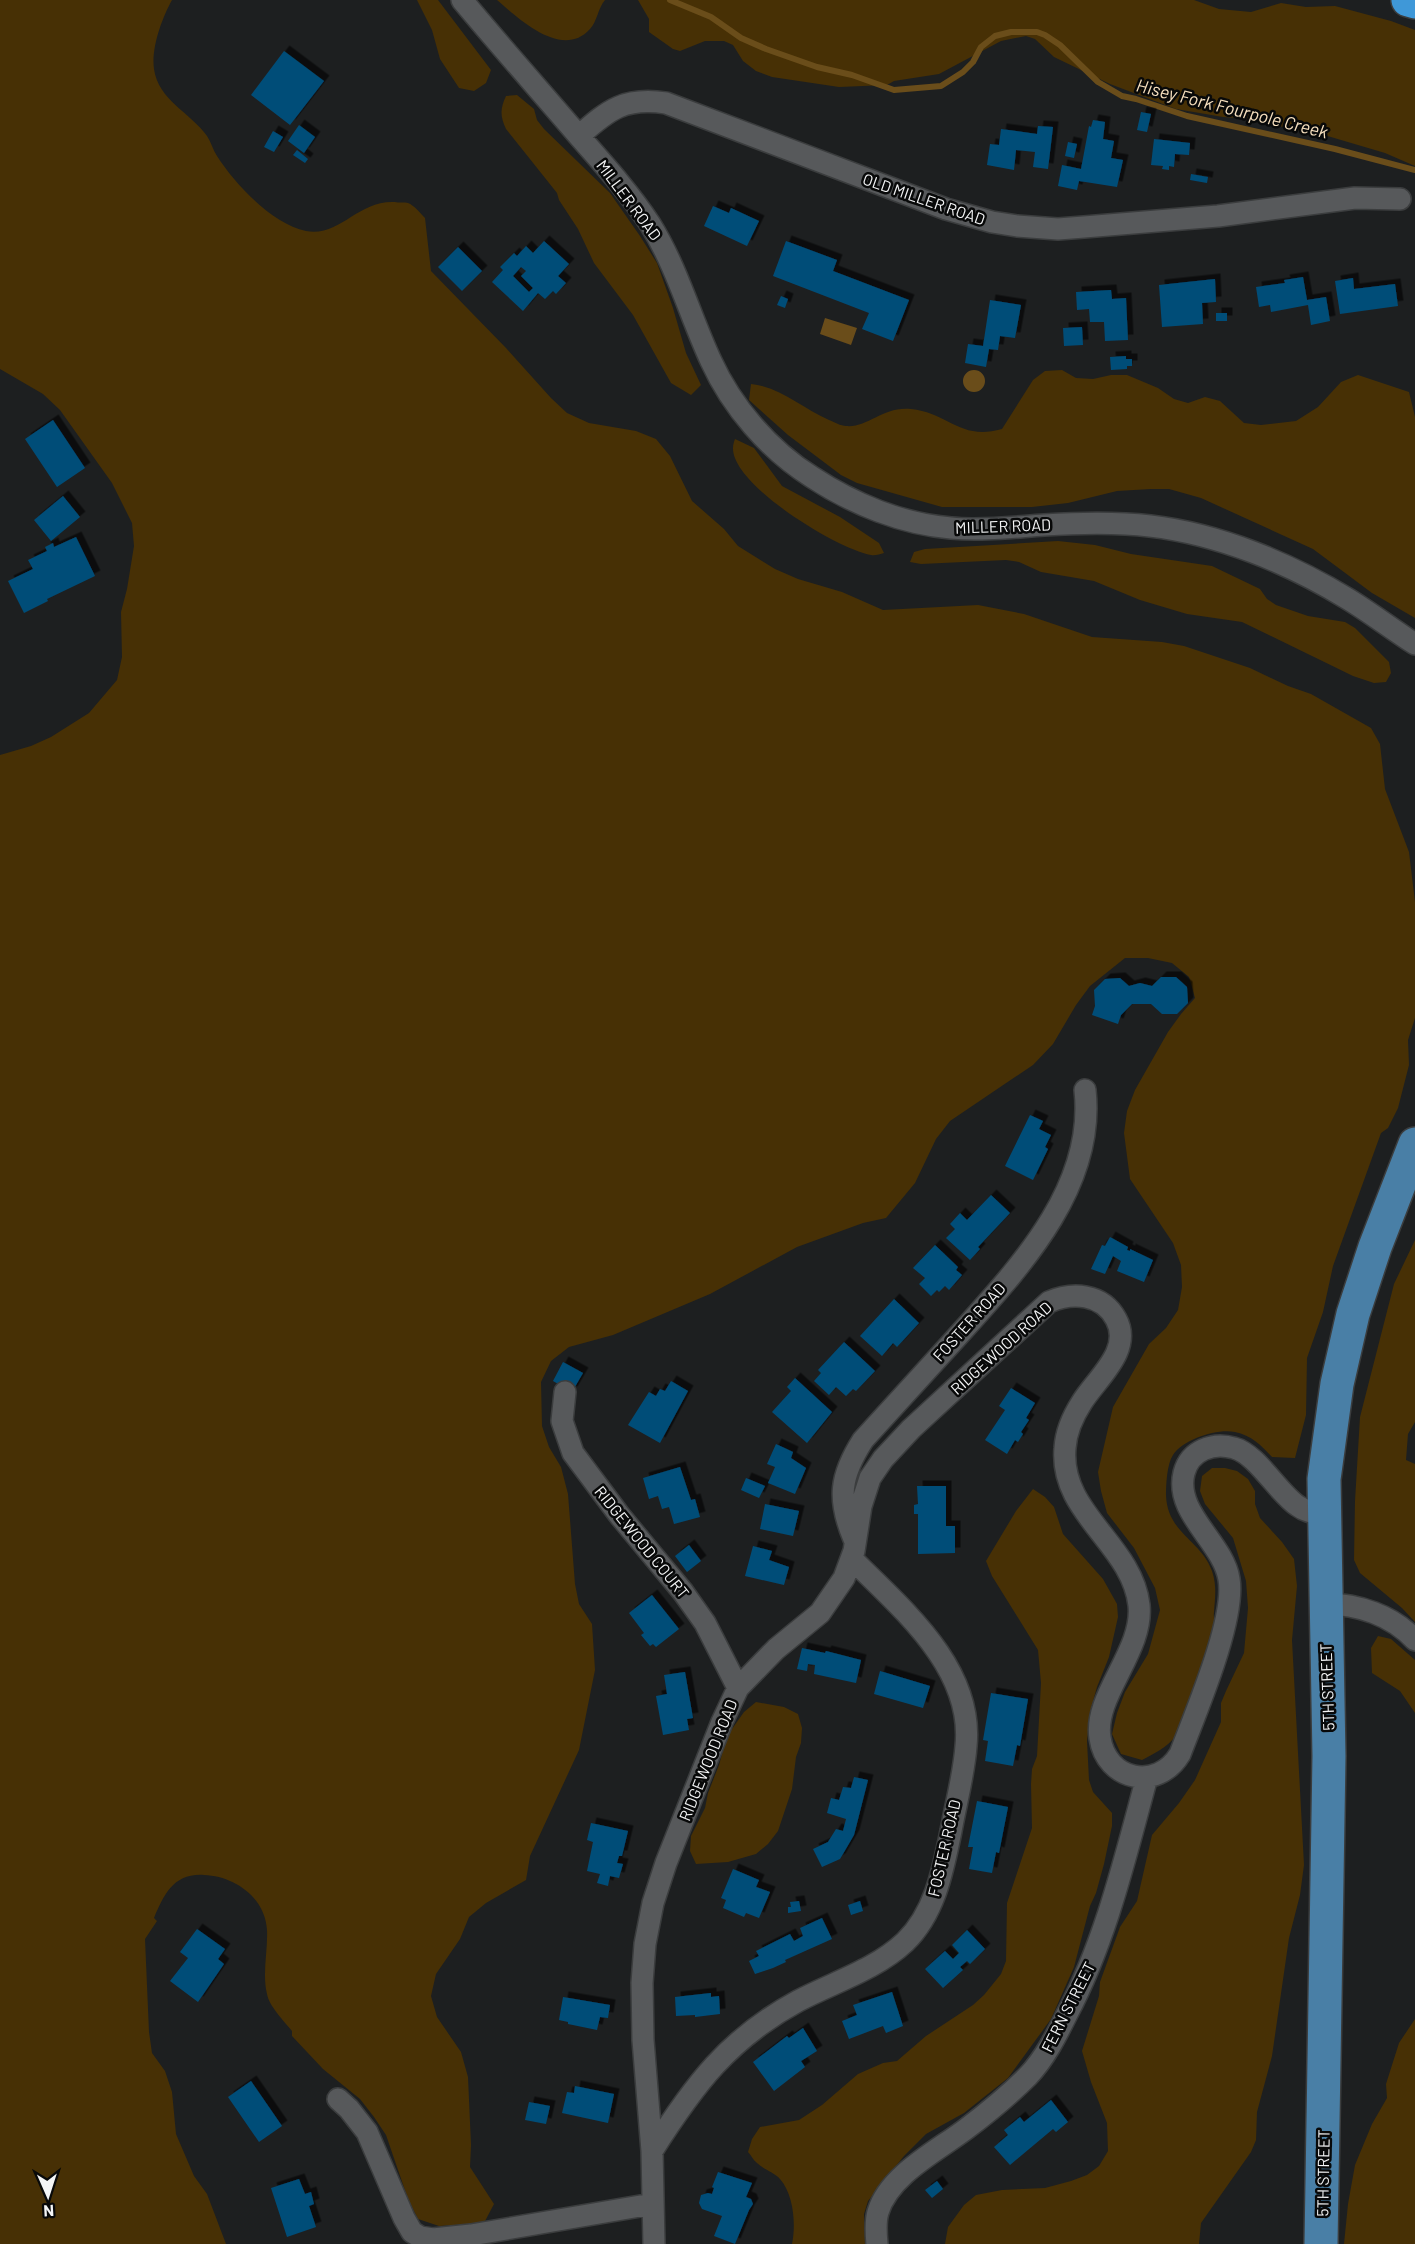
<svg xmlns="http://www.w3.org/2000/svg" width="1415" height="2244" viewBox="0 0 1415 2244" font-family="Barlow,sans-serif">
  <defs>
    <filter id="shadow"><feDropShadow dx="5.5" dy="-5.5" stdDeviation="0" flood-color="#0009"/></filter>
  </defs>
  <rect width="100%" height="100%" fill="#1d1f20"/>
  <path fill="#473005" d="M0 0H172C162 18 151 48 154 69 158 100 191 113 207 136 211 142 213 150 217 156 235 184 272 224 306 231 341 237 357 200 395 202 398 203 405 202 408 203 414 205 421 214 425 218L431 271 506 348 551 398 567 413 589 423 636 431 656 439 670 456 692 501 724 529 738 546 775 569 798 579 842 592 883 610 978 605 1024 614 1092 637 1162 642 1184 646 1250 668 1288 686 1311 694 1371 728 1380 744 1385 789 1409 852 1415 902V1018L1408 1040 1409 1065 1398 1108 1388 1128 1381 1133 1333 1266 1323 1312 1307 1358 1306 1415 1295 1458 1272 1457C1262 1446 1251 1435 1235 1432 1218 1428 1183 1439 1173 1455 1167 1464 1166 1484 1166 1495 1167 1533 1201 1540 1212 1571 1217 1586 1215 1597 1214 1612 1213 1619 1216 1627 1215 1634 1213 1646 1181 1730 1175 1737 1166 1748 1155 1753 1142 1760L1121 1754 1112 1734 1117 1713 1125 1692 1148 1654 1160 1610 1155 1588 1134 1548 1107 1513 1101 1491 1098 1472 1113 1407 1149 1344 1166 1328 1178 1310 1182 1287 1181 1265 1173 1243 1130 1179 1124 1133 1127 1111 1135 1090 1168 1032 1181 1014 1195 998 1189 977 1172 963 1148 958H1125L1090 986 1076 1005 1053 1044 1033 1065 950 1121 936 1139 915 1183 886 1218 863 1223 797 1247 710 1294 613 1335 569 1347 551 1361 541 1382 542 1426 549 1447 561 1467 568 1494 575 1584 579 1604 592 1624 595 1670 579 1750 530 1856 526 1880 486 1903 469 1917 460 1939 436 1974 431 1996 437 2017 461 2052 468 2077 471 2145 470 2167 494 2204 484 2223 439 2226 418 2219 408 2199 386 2135 374 2117 360 2099 323 2069 292 2036V2031C284 2021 269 2006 267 1994 262 1973 268 1951 267 1930 265 1897 234 1876 204 1875 174 1873 164 1894 154 1918L157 1921 145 1939 149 2032 152 2053 165 2071 172 2092 176 2134 194 2176 207 2194 226 2244H0V755L31 746 51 737 89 713 117 680 122 657 121 612 127 589 134 546 132 523 112 483 60 410 43 394 0 369Z
    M417 0H438L491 70 486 83 474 91 459 88 440 59 432 30Z
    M497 0H605C598 8 597 22 590 29 562 60 519 19 497 0Z
    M638 0H1194L1219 9 1251 12 1281 3 1306 7 1335 6 1391 21 1415 30V166L1385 153 1314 132 1296 130 1251 119 1223 117 1176 109 1110 84 1054 57 1035 39 1026 36 1001 41 939 74 894 81 887 85 839 87 772 77 756 71 743 61 733 45 724 41H705L680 51 673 49 649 32V19Z
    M517 95 534 109 537 120 544 129 610 193 640 236 657 263 673 308 686 353 701 385 691 395 671 383 633 315 594 263 578 229 559 200 557 193 506 129C500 116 500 109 506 96Z
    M1062 370 1076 378 1093 379 1111 375H1127L1158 388 1174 399 1188 403 1205 397 1220 401 1244 423 1261 425 1296 421 1318 407 1341 382 1358 375 1409 392 1415 417V618L1372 593 1313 549 1201 498 1169 489H1151L1117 491 1068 503 1032 507H942L857 483 841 475 788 435 749 400 751 384C780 387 802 408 829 420 834 422 841 426 846 426 868 428 883 406 911 409 949 413 960 441 1002 429L1033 380 1045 371Z
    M735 439 754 448 782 486 840 517 879 543 884 553C880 554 875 556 871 555 837 549 732 485 733 448 733 444 734 442 735 439Z
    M1058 541 1095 545 1131 554 1212 566 1260 589 1267 599 1276 605 1308 616 1345 622 1355 628 1389 662 1391 673 1386 682 1374 683 1353 676 1242 622 1187 614 1140 600 1094 581 1041 572 1019 562 1006 560 921 564 910 562 914 552 925 549Z
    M1415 1240V1422L1408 1434 1406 1460 1415 1464V1622L1402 1608 1360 1573 1354 1560 1355 1501 1360 1417 1394 1284Z
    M1212 1468H1225L1237 1471 1248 1479 1255 1491V1504L1260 1518 1282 1542 1294 1559 1297 1586 1292 1640 1304 1865 1300 1895 1289 1938 1272 2056 1257 2112 1256 2140 1251 2152 1201 2223 1199 2244H945L948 2227 964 2205 976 2195 1002 2190 1045 2188 1071 2181 1087 2175 1099 2166 1108 2151 1107 2123 1091 2082 1082 2051 1099 1996 1100 1982 1120 1927 1137 1901 1152 1835 1179 1803 1195 1780 1221 1722V1703L1226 1691 1244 1653 1248 1608 1246 1581 1233 1538 1205 1504 1200 1491 1202 1476Z
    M1033 1489 1045 1497 1054 1507 1063 1534 1103 1579 1117 1604 1118 1617 1109 1657 1097 1687 1090 1712 1087 1741 1089 1780 1093 1792 1112 1813V1826L1104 1864 1096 1893 1090 1906 1074 1967 1051 2019 1008 2078 964 2113 926 2134 904 2156 868 2201 864 2214 865 2244H792C796 2225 794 2195 780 2179 774 2172 764 2170 757 2163 753 2160 751 2155 748 2152L752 2139 760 2127 799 2120 822 2105 858 2074 883 2063 897 2061 926 2036 973 2005 984 1995 1001 1974 1006 1961 1007 1903 1032 1828 1031 1784 1032 1769 1037 1756 1041 1683 1038 1650 992 1576 986 1561 1016 1511Z
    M1378 1636 1391 1639 1415 1660V1713L1400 1691 1372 1673 1371 1648Z
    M756 1702 784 1707 798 1714 802 1728 801 1743 796 1757 792 1789 778 1831 768 1844 756 1854 728 1862 696 1864 690 1851 691 1836 705 1808 708 1793 719 1765 727 1736 744 1712Z
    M1415 2019V2244H1344L1348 2204 1355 2165 1372 2124 1387 2098 1386 2084 1399 2043Z"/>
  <path fill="#6a4d1a" d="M825 318 857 328 851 345 820 334Z
    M963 381a11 11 0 1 1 22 0a11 11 0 1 1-22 0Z"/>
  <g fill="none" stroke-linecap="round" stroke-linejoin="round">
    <path stroke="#6a4d1a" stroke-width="6" d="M670 0 711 17 741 38 766 49 817 67 852 75 894 90 941 86 963 72 973 62 981 47 995 36 1011 32H1037L1045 35 1060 45 1098 82 1122 96 1136 99 1187 116 1335 149 1415 170"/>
  </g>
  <path fill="#044d78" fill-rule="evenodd" filter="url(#shadow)" d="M284 51 324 81 290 125 251 95Z
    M1141 112 1151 114 1147 132 1137 130Z
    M1093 120 1105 122 1103 139 1114 141 1111 158 1123 160 1117 187 1079 181 1077 190 1058 186 1062 165 1081 169 1089 126 1091 127Z
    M299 125 315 137 304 153 288 141Z
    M1038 126 1053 127 1048 169 1033 167 1035 152 1016 150 1014 170 987 165 990 144 999 145 1001 129 1037 134Z
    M273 131 283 137 274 152 264 147Z
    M1154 139 1190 143 1189 155 1175 154 1174 167 1169 166V170L1162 169 1163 166 1151 165Z
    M1068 142 1077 144 1074 158 1065 156Z
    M297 150 308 159 305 163 293 155Z
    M1191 174 1208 177 1207 183 1190 180Z
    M713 206 729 213 731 208 759 221 747 246 704 226Z
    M544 241 569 264 558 276 566 283 556 294 553 291 545 299 538 293 523 311 492 282 503 270 500 267 514 253 517 256 526 246 533 253ZM521 267 526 271 521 276 533 288 529 292 513 276Z
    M786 241 837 260 833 271 909 300 893 341 862 329 869 313 773 276Z
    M458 247 482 271 462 291 438 267Z
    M1303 277 1307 300 1326 297 1330 321 1311 325 1308 305 1271 312 1270 305 1259 307 1256 287 1285 283 1284 280Z
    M1353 278 1354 289 1395 284 1398 306 1340 314 1335 281Z
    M1215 279 1216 302 1202 303 1203 324 1162 327 1159 285Z
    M1111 290 1112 299 1126 298 1128 340 1105 341 1104 322H1090L1089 309 1077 310 1076 292Z
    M781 296 788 299 785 308 777 305Z
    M990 300 1021 305 1015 338 1000 336 998 350 989 349 986 367 965 363 968 344 983 346Z
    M1216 313H1227V321H1216Z
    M1082 327 1083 345 1064 346 1063 328Z
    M1126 356V359H1132V366H1127V369L1111 370 1110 357Z
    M53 420 85 468 57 487 25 439Z
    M63 496 80 517 51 541 34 520Z
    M76 537 95 576 47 599 48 601 24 613 8 581 33 569 28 560 47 551 45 547 53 543 54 547Z
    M1161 977H1176L1187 987 1188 1003 1177 1014H1162L1151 1004H1132L1121 1015 1118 1024 1092 1015 1095 1006 1094 990 1105 979 1120 978 1129 986 1140 983 1152 986Z
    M1030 1115 1043 1121 1039 1129 1051 1135 1045 1147 1048 1149 1033 1180 1005 1166Z
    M991 1195 1010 1213 978 1247 980 1249 970 1260 946 1238 955 1229 950 1224 960 1213 967 1220Z
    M1110 1237 1128 1247 1127 1250 1130 1251V1249L1153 1260 1144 1282 1117 1271 1121 1261 1113 1256 1105 1274 1091 1269 1102 1245 1105 1246Z
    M935 1245 958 1267 956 1270 962 1275 949 1290 945 1286 939 1292 937 1290 931 1296 919 1284 925 1278 913 1268Z
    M894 1299 919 1323 897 1347 893 1343 882 1356 860 1336Z
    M844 1342 875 1371 856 1391 853 1389 846 1396 836 1387 829 1395 814 1381 821 1373 818 1370Z
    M563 1362 583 1373 572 1392 553 1381Z
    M795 1378 832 1412 807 1443 772 1412 791 1391 787 1387Z
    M671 1381 688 1391 660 1443 628 1425 649 1392 656 1396 660 1389 665 1391Z
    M1011 1388 1035 1403 1026 1418 1029 1420 1021 1432 1023 1434 1018 1442 1015 1440 1007 1454 985 1440 1005 1410 999 1406Z
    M776 1444 793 1452 791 1458 806 1468 795 1494 768 1483 775 1467 767 1464Z
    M680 1467 691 1500 695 1499 700 1517 674 1524 669 1507 662 1509 658 1496 649 1499 643 1478Z
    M746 1478 765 1486 759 1498 741 1490Z
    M917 1486H946V1526H955V1553L918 1554V1514H914V1505L918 1504Z
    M765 1504 799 1511 793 1536 760 1529Z
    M689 1545 701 1561 687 1572 675 1556Z
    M753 1546 772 1551 769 1560 789 1567 784 1585 745 1576Z
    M652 1595 679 1629 656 1647 653 1644 650 1646 641 1635 644 1633 629 1613Z
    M802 1648 825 1653 826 1651 861 1660 856 1683 814 1674 815 1665 808 1664 807 1671 797 1669Z
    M880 1671 930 1686 923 1708 874 1694Z
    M685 1672 693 1718 687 1719 689 1730 663 1735 656 1696 667 1694 664 1675Z
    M991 1693 1028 1699 1020 1746 1017 1745 1013 1766 985 1761 988 1741 983 1740Z
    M854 1777 868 1780 854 1835 840 1859 822 1867 813 1849 828 1842 836 1829 843 1831 846 1819 827 1813 831 1798 839 1800 843 1787 851 1788Z
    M977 1801 1008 1807 999 1853 996 1852 992 1873 969 1869 973 1847H968Z
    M591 1823 628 1831 622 1856H619L617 1863 623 1864 619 1878 610 1876 608 1886 597 1883 600 1874 587 1871 593 1842 587 1840Z
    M733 1869 759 1880 756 1887 770 1892 759 1918 746 1913 744 1917 723 1908 726 1900 721 1898Z
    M799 1901 801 1911 788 1913V1907H791L790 1902Z
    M860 1901 863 1911 851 1915 848 1905Z
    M822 1918 832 1939 785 1960 786 1962 773 1968 755 1974 749 1961 759 1956 756 1951 790 1934 794 1941 803 1936 800 1928Z
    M197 1929 225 1949 218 1959 224 1964 198 2002 170 1981 188 1958 180 1952Z
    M967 1930 985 1949 970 1964 967 1961 960 1967 963 1970 943 1988 925 1969 945 1951 953 1959 959 1953 952 1945Z
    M892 1992 903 2026 886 2033 883 2026 849 2039 842 2021 857 2015 853 2005Z
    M711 1993V1997L719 1996 720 2014 695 2017V2015L676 2016 675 1997Z
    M563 1997 610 2005 608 2018 600 2017 597 2030 568 2024V2022L559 2020Z
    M803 2028 817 2051 801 2061 805 2067 774 2091 753 2062 787 2036 789 2038Z
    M251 2081 282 2126 259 2142 228 2097Z
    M575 2086 614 2094 608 2123 562 2113 567 2092 574 2093Z
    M1051 2100 1068 2122 1056 2132 1053 2129 1010 2165 994 2147 1008 2135 1004 2130 1020 2117 1024 2122Z
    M529 2102 550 2106 546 2124 525 2120Z
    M718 2172 752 2183 746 2197 751 2199 753 2204 749 2210 735 2244 714 2236 722 2216 702 2209 699 2203 701 2195 708 2193 712 2194 714 2188 712 2187Z
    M299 2179 305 2194 311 2192 314 2204 309 2206 316 2227 287 2237 271 2188Z
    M937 2181 943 2189 932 2198 925 2190Z"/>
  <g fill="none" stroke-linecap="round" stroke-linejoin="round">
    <g stroke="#3b3d3e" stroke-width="24">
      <path id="street" d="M462 0C502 48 543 94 584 142 607 168 631 195 650 224 677 267 690 316 711 361 732 407 769 450 812 477 853 504 902 524 951 528 982 531 1014 527 1044 525 1079 523 1116 522 1150 526 1219 534 1289 563 1348 599 1371 613 1393 630 1415 644
        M579 136C609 109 625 97 666 103L946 209 992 222 1017 226 1058 229 1084 227 1218 216 1355 198 1400 199
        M565 1392 562 1421 573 1453 620 1516 683 1592 705 1623 738 1688
        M854 1539C837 1499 840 1476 863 1440 894 1406 925 1372 956 1338 1017 1270 1096 1189 1085 1090
        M1325 1604C1358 1604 1392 1615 1415 1640
        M338 2099 349 2109 367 2132 404 2218 412 2232 420 2237 433 2239 471 2235 652 2204
        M652 2151C694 2085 728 2039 798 2001 834 1982 875 1970 905 1942 935 1913 943 1870 951 1831 956 1803 964 1774 966 1746 974 1668 902 1609 852 1559
        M654 2244 652 2151 643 2040 642 1983 645 1944 653 1903 666 1863 722 1722 738 1688 776 1649 820 1613 844 1578 854 1551 861 1506 870 1478 883 1459 911 1429 1049 1302C1072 1292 1102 1293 1116 1319 1133 1350 1097 1378 1082 1402 1073 1416 1066 1431 1065 1448 1059 1513 1132 1544 1139 1605 1144 1651 1093 1696 1100 1738 1106 1780 1157 1792 1180 1754 1195 1714 1236 1619 1229 1579 1223 1542 1174 1513 1184 1473 1190 1450 1213 1442 1234 1448 1257 1454 1278 1493 1298 1506 1306 1512 1315 1513 1324 1515
        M877 2244C876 2234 875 2222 878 2212 889 2175 937 2151 966 2129 987 2113 1009 2095 1028 2076 1045 2058 1056 2036 1067 2014 1106 1940 1125 1858 1147 1777"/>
    </g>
    <g stroke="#3b3d3e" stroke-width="36">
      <path id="primary" d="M1321 2244 1329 1756 1324 1479 1337 1384 1353 1314 1375 1247 1415 1144"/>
    </g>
    <g stroke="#3b3d3e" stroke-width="36">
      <path id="highway" d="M1408 0 1415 2"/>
    </g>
    <use href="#street" stroke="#57595b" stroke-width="21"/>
    <use href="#primary" stroke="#497fa6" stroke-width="33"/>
    <use href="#highway" stroke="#3f98d8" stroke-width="33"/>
  </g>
  <g text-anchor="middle" stroke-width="5" stroke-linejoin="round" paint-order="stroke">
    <g font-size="16" fill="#f4f5f6" stroke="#080909">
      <text transform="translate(924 199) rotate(19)" y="6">OLD MILLER ROAD</text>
      <text transform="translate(629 200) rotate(53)" y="6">MILLER ROAD</text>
      <text transform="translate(1003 526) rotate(-2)" y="6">MILLER ROAD</text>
      <text transform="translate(969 1322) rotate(-48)" y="6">FOSTER ROAD</text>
      <text transform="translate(1001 1348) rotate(-42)" y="6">RIDGEWOOD ROAD</text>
      <text transform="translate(642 1542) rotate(51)" y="6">RIDGEWOOD COURT</text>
      <text transform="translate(1327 1687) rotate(-92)" y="6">5TH STREET</text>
      <text transform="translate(708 1760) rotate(-68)" y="6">RIDGEWOOD ROAD</text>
      <text transform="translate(944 1848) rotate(-77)" y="6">FOSTER ROAD</text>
      <text transform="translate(1068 2007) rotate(-63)" y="6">FERN STREET</text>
      <text transform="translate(1323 2173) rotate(-89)" y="6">5TH STREET</text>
    </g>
    <g font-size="18" font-style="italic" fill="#f7e0bf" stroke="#080909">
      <text transform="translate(1232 109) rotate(14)" y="6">Hisey Fork Fourpole Creek</text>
    </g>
  </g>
  <g transform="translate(48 2196) rotate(177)" stroke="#080909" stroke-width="4.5" paint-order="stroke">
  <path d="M0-4.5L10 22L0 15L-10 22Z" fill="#f4f5f6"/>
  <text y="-9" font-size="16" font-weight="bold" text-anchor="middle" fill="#f4f5f6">N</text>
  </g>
</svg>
